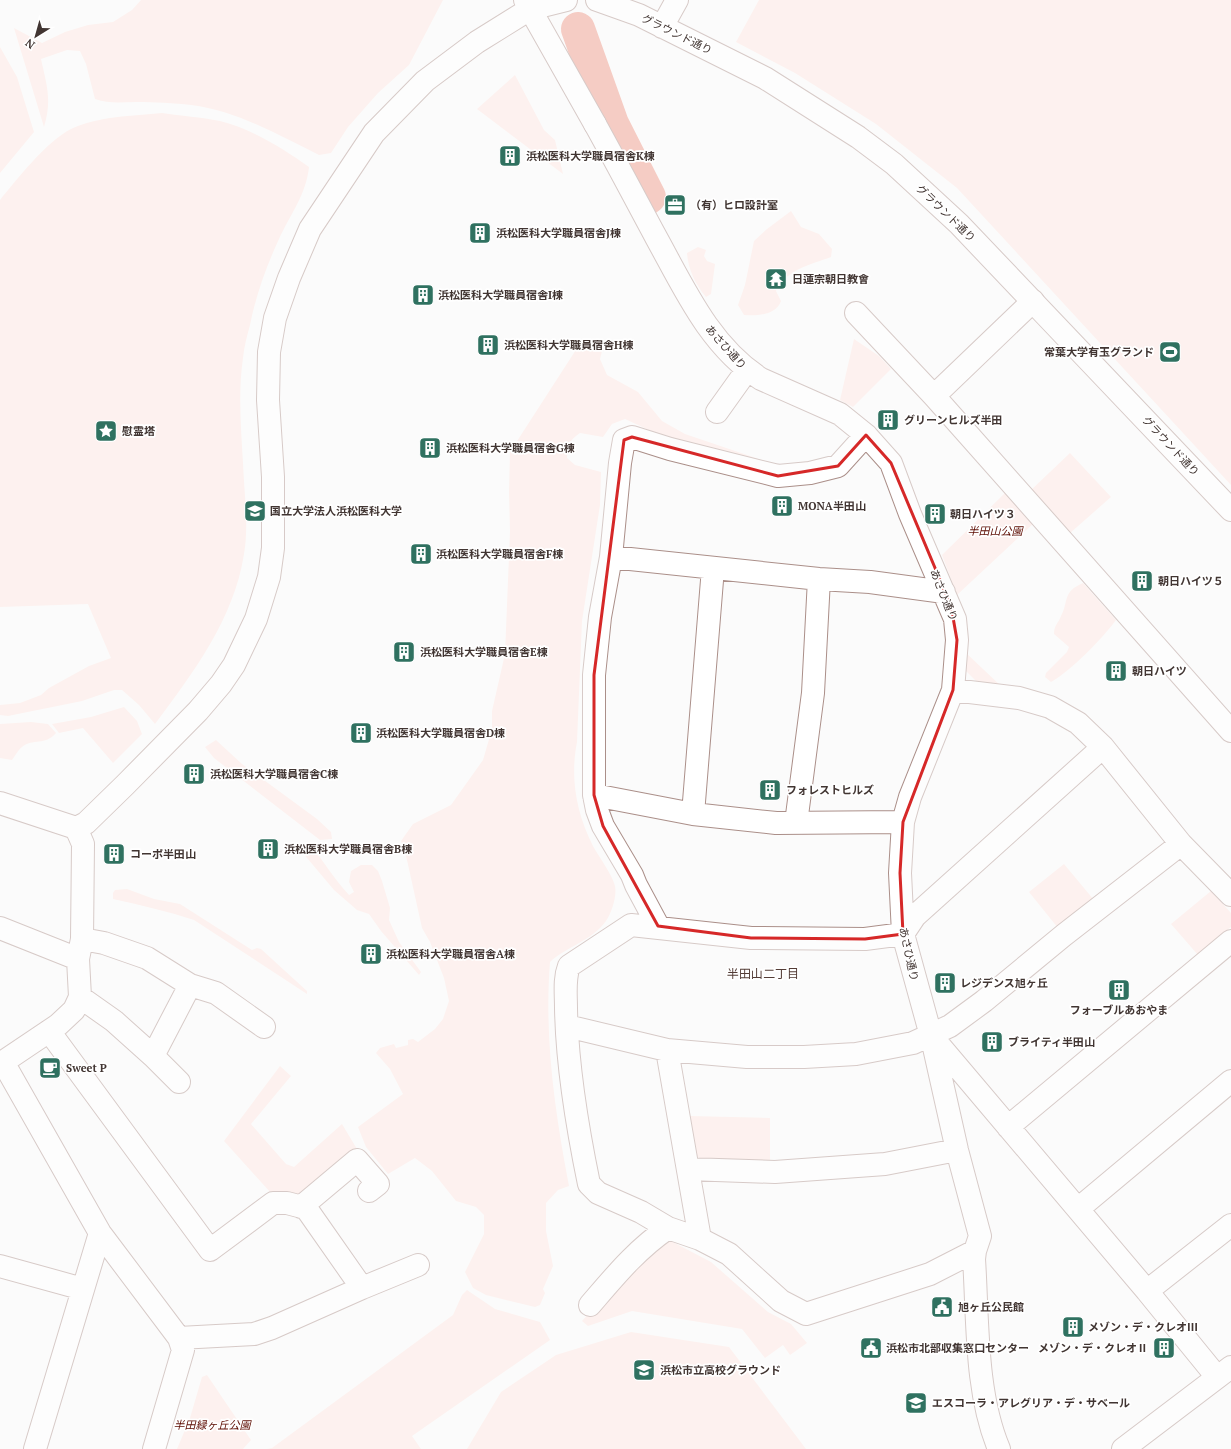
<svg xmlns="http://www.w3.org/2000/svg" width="1231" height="1449" viewBox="0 0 1231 1449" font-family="'PT Serif','Noto Sans JP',serif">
  <rect width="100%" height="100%" fill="#fbfbfb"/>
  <path fill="#fee5df" d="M141 0H443L409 65 378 93 348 127 331 153 319 155C278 135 238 111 191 105 174 103 154 102 137 102 122 102 109 104 95 99L86 64 80 51 67 50 41 59C47 86 52 100 44 127L14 28 42 43 65 32 88 25 113 22 132 10Z
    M759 0H1231V485L957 188 876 124 795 73 736 42Z
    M0 47 17 77 34 132 0 173Z
    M515 75 544 130 555 140 563 174 477 109Z
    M162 113C181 116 201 117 220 121 250 128 284 149 309 167 306 195 290 215 279 239 266 267 256 295 250 325 247 336 244 347 243 358 238 392 241 429 243 463 244 491 249 527 244 554 234 619 193 673 155 724L139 705 122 690H114L82 701 8 716 0 715V705L20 703 41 695 49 688 89 666 111 658 88 604 0 607V200C17 179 47 141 71 129 98 116 133 116 162 113Z
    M791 211 801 227 819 234 832 249 831 257C810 265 787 269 776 291L781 301C776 315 758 316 744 315L738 305 745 285 754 241 767 229Z
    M698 247 706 250 704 256 707 261 715 264 711 294 706 297C695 284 688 269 687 253Z
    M854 339 879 356 891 369 853 407 840 400Z
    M581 342 595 346 602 351 600 359 607 375 638 392 662 421 685 434 765 461 767 465 677 443 625 419 612 424 603 437 580 433C570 440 567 445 567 458L575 465 601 472 600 505 582 621 577 742C570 778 576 812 593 846 599 857 612 874 615 886 617 896 612 912 606 921 592 941 567 946 550 962 544 1038 555 1112 569 1186L558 1190 546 1203V1231L553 1266 543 1289 545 1293 540 1305 535 1307 486 1295 473 1288 465 1272 484 1234V1215L476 1207 456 1201 432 1171 415 1158 388 1174 366 1147 358 1127 403 1094 390 1069 376 1053 380 1048 394 1044 396 1048 408 1045V1040L413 1039 418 1042 435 1029 443 1019 449 1001 444 978 430 942 422 928 405 851 401 841 413 824 451 805 483 760 492 729V711L505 654 510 531 509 492 510 452Z
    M1070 453 1111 497 1069 534 1030 491Z
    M1006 492 1034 523 957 595 942 555Z
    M1083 583 1116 620C1102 639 1071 671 1051 682L1045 677 1046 673 1067 652 1069 647 1054 634C1054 625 1058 624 1061 616 1069 601 1062 592 1083 583Z
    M964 651 1002 687 980 685 964 669Z
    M124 707 137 721 142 734 113 763 83 728 59 733 52 724 91 717Z
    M31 722 48 724 56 733C45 746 33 738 22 747 18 750 15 756 12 760L0 758V724Z
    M216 740 242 764 317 819 331 832 332 839 320 840 214 758 205 747Z
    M309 843C323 860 334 879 349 895L354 892 349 882 351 871 361 865H372L378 871 382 881 390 908 389 920 399 942 421 972 419 975 381 931 369 914 357 910 334 890 302 852Z
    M1064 864 1094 900 1058 928 1029 892Z
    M127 889 154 899 180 904 252 950 257 948 261 949 307 991V994L194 920C167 911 140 905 113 899V893L115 890Z
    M1211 891 1231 913V927L1198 955 1171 924Z
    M280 1066 291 1076 251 1124 286 1164 294 1167 342 1124 357 1149 302 1196 271 1193 224 1141Z
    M689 1116 770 1118V1164L702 1160 693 1153Z
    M667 1239 711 1262 768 1312 791 1324 807 1343 790 1355 783 1345 765 1358 742 1329 632 1311 588 1326 582 1321 599 1302Z
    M467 1290 495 1309 540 1322 550 1340 412 1436 421 1449H267L272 1448 453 1315 462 1295Z
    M631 1332 729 1347 806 1449H467L501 1392 556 1355Z
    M207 1375 251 1440 243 1449H177L190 1418 202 1377Z"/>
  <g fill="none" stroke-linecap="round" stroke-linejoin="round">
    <path stroke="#ee9380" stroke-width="34" d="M578 29 612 124 649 197"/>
    <g stroke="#ab8f89" stroke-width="24">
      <path id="minor" d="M595 124C616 162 636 200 657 239 685 290 710 346 761 379L840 414 866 435 891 463 910 514 955 619 957 640 953 690 910 797 903 822 900 873 903 934 933 1043 957 1150 980 1236 975 1251 974 1259C978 1319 975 1392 999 1449
        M856 313 934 396 1231 731
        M934 396 1033 301
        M717 412 747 370
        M611 557 620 463 624 440 632 437 670 449 778 476 810 473 838 466 866 435
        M953 690 1019 698 1050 707 1078 723 1103 747 1181 844 1231 895
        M594 795 693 814 776 823 903 822
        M0 803 76 828 83 844 82 939 78 959 80 997 74 1010 58 1025 3 1062 100 1233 179 1338 183 1350 154 1449
        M693 814 713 568
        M796 823 813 693 819 579
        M658 926 636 885 632 875 603 826 597 810 594 795V675L600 617 611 557 819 579 870 582 944 592
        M0 928 78 959
        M82 939 104 943 147 958 190 985 216 993 264 1027
        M80 997 114 1021 153 1056 190 985
        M567 1026 667 1050 747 1057H804L856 1054 913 1043 950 1026 984 1001 1064 935 1181 844
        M49 1031 210 1250 273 1203H287L306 1208 362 1288 272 1328 254 1334 179 1338
        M934 1039 1147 1291
        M667 1050 700 1239
        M153 1056 179 1082
        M1008 1127 1231 941
        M688 1169 775 1172 885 1164 957 1150
        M301 1207 357 1160 378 1184 369 1191
        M1078 1209 1231 1081
        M975 1251 930 1274 806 1314 781 1301 729 1254 700 1239 668 1228 641 1212 598 1193 589 1184C577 1126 567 1067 566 1008 566 993 564 979 569 966L631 925 751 938 865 939 903 934 915 916 1103 747
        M0 1266 83 1289
        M362 1288 418 1265
        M590 1305C615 1276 636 1250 668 1228
        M1217 1377 1147 1291 1231 1225
        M35 1449 100 1233"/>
    </g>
    <g stroke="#ab8f89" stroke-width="24">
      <path id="tertiary" d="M525 0 595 124
        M597 0 639 15 765 78 858 137 894 164 959 224 1231 510
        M662 27 677 0
        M76 828 86 823 125 785 198 711 221 684 234 665 256 619 269 577 273 548V477L268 400 269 352 275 318 289 278 310 229 374 133 425 81 477 42 530 9 566 0
        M1123 1449 1231 1367"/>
    </g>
    <use href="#minor" stroke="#fff" stroke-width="22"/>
    <use href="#tertiary" stroke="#fff" stroke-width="22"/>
  </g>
  <path d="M0 0H1231V1449H0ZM866 435 891 463 951 606 957 640 953 690 903 822 900 873 903 934 865 939 751 938 658 926 603 826 594 795V675L624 440 632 437 778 476 838 466Z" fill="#fbfbfb" fill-opacity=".55" fill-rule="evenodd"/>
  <path fill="none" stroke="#d62828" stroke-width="3" stroke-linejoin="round" d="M866 435 891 463 951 606 957 640 953 690 903 822 900 873 903 934 865 939 751 938 658 926 603 826 594 795V675L624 440 632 437 778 476 838 466Z"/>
  <defs>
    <g id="building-square" transform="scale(1.15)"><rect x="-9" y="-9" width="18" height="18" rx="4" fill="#2f7160" stroke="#fff"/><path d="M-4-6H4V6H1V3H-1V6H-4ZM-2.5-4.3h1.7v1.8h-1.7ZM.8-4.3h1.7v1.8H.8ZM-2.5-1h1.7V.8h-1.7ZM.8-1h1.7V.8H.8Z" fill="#fff"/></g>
    <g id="office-square" transform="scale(1.15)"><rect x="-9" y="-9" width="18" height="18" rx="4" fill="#2f7160" stroke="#fff"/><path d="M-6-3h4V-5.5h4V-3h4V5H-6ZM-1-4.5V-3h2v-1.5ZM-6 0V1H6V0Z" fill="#fff"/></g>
    <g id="temple-square" transform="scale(1.15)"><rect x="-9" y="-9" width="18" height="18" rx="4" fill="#2f7160" stroke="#fff"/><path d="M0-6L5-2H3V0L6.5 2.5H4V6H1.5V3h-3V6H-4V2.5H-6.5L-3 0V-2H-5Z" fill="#fff"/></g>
    <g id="stadium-square" transform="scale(1.15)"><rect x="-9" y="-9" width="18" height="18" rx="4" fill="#2f7160" stroke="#fff"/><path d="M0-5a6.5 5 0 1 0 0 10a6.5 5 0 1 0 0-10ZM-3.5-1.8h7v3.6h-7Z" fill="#fff"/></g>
    <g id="sight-square" transform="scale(1.15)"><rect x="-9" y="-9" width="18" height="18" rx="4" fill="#2f7160" stroke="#fff"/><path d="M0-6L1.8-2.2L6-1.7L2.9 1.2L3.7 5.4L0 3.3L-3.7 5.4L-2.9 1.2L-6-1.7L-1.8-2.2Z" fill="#fff"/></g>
    <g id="university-square" transform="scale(1.15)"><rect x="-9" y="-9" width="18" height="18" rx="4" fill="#2f7160" stroke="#fff"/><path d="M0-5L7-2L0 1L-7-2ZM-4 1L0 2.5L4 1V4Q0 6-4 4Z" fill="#fff"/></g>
    <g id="cafe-square" transform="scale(1.15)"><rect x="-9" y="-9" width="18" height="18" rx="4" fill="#2f7160" stroke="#fff"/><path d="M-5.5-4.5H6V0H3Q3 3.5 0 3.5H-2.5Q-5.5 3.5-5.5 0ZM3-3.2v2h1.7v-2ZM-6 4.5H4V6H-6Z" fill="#fff"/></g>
    <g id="civic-square" transform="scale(1.15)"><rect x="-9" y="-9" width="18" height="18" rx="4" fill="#2f7160" stroke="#fff"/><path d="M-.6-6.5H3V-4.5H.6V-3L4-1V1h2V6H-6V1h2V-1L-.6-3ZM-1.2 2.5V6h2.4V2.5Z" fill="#fff"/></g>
    <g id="school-square" transform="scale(1.15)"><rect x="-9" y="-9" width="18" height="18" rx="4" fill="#2f7160" stroke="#fff"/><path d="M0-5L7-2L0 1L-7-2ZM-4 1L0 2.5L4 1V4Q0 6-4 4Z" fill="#fff"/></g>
  </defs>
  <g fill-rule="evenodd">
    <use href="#building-square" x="510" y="156"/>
    <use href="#office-square" x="675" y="205"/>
    <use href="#building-square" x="480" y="233"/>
    <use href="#temple-square" x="776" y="279"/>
    <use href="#building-square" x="423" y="295"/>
    <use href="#building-square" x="488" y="345"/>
    <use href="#stadium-square" x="1170" y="352"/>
    <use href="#building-square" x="888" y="420"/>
    <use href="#sight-square" x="106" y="431"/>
    <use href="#building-square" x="430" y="448"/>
    <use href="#building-square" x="782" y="506"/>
    <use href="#university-square" x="255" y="511"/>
    <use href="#building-square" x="935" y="514"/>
    <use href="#building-square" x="421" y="554"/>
    <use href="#building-square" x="1142" y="581"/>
    <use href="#building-square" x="404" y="652"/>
    <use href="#building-square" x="1116" y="671"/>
    <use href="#building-square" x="361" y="733"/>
    <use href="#building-square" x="194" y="774"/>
    <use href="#building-square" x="770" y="790"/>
    <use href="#building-square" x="268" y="849"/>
    <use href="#building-square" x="114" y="854"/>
    <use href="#building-square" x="371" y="954"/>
    <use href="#building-square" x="945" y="983"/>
    <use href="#building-square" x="1119" y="990"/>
    <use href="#building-square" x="992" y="1042"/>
    <use href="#cafe-square" x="50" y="1068"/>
    <use href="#civic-square" x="942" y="1307"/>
    <use href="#building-square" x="1073" y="1327"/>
    <use href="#civic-square" x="871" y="1348"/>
    <use href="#building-square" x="1164" y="1348"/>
    <use href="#school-square" x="644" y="1370"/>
    <use href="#school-square" x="916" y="1403"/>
  </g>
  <g text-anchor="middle" stroke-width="3.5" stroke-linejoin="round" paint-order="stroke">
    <g font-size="11" fill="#413532" stroke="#fff">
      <text transform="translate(677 34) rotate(26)" y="4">グラウンド通り</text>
      <text transform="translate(946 213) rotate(44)" y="4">グラウンド通り</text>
      <text transform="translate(726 347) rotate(48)" y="4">あさひ通り</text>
      <text transform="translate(1171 446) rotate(47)" y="4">グラウンド通り</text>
      <text transform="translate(944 595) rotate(68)" y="4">あさひ通り</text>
      <text transform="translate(909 954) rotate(78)" y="4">あさひ通り</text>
    </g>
    <g font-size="11" font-weight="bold" fill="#413532" stroke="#fff" text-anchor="start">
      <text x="526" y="160">浜松医科大学職員宿舎K棟</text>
      <text x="690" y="209">（有）ヒロ設計室</text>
      <text x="496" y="237">浜松医科大学職員宿舎J棟</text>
      <text x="792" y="283">日蓮宗朝日教會</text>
      <text x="438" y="299">浜松医科大学職員宿舎I棟</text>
      <text x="504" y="349">浜松医科大学職員宿舎H棟</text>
      <text x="1154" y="356" text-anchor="end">常葉大学有玉グランド</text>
      <text x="904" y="424">グリーンヒルズ半田</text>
      <text x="122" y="435">慰霊塔</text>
      <text x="446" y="452">浜松医科大学職員宿舎G棟</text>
      <text x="798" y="510">MONA半田山</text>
      <text x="270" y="515">国立大学法人浜松医科大学</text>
      <text x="950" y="518">朝日ハイツ３</text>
      <text x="436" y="558">浜松医科大学職員宿舎F棟</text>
      <text x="1158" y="585">朝日ハイツ５</text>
      <text x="420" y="656">浜松医科大学職員宿舎E棟</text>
      <text x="1132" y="675">朝日ハイツ</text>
      <text x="376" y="737">浜松医科大学職員宿舎D棟</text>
      <text x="210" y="778">浜松医科大学職員宿舎C棟</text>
      <text x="786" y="794">フォレストヒルズ</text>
      <text x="284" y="853">浜松医科大学職員宿舎B棟</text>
      <text x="130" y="858">コーポ半田山</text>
      <text x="386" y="958">浜松医科大学職員宿舎A棟</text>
      <text x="960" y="987">レジデンス旭ヶ丘</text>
      <text x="1119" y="1014" text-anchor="middle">フォーブルあおやま</text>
      <text x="1008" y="1046">ブライティ半田山</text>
      <text x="66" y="1072">Sweet P</text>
      <text x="958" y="1311">旭ヶ丘公民館</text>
      <text x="1088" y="1331">メゾン・デ・クレオⅢ</text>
      <text x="886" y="1352">浜松市北部収集窓口センター</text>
      <text x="1148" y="1352" text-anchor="end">メゾン・デ・クレオⅡ</text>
      <text x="660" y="1374">浜松市立高校グラウンド</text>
      <text x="932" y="1407">エスコーラ・アレグリア・デ・サベール</text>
    </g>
    <g font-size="11" font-style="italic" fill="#5c0b00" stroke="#fff">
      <text x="995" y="535">半田山公園</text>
      <text x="212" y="1429">半田緑ヶ丘公園</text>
    </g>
    <g font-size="12" fill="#533c36" stroke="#fff">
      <text x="763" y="978">半田山二丁目</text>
    </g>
  </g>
  <g transform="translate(36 36) rotate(217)" stroke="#ffffff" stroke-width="3" paint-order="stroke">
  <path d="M0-3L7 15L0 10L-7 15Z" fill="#413532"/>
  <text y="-6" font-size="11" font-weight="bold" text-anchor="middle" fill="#413532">N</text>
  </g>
</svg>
